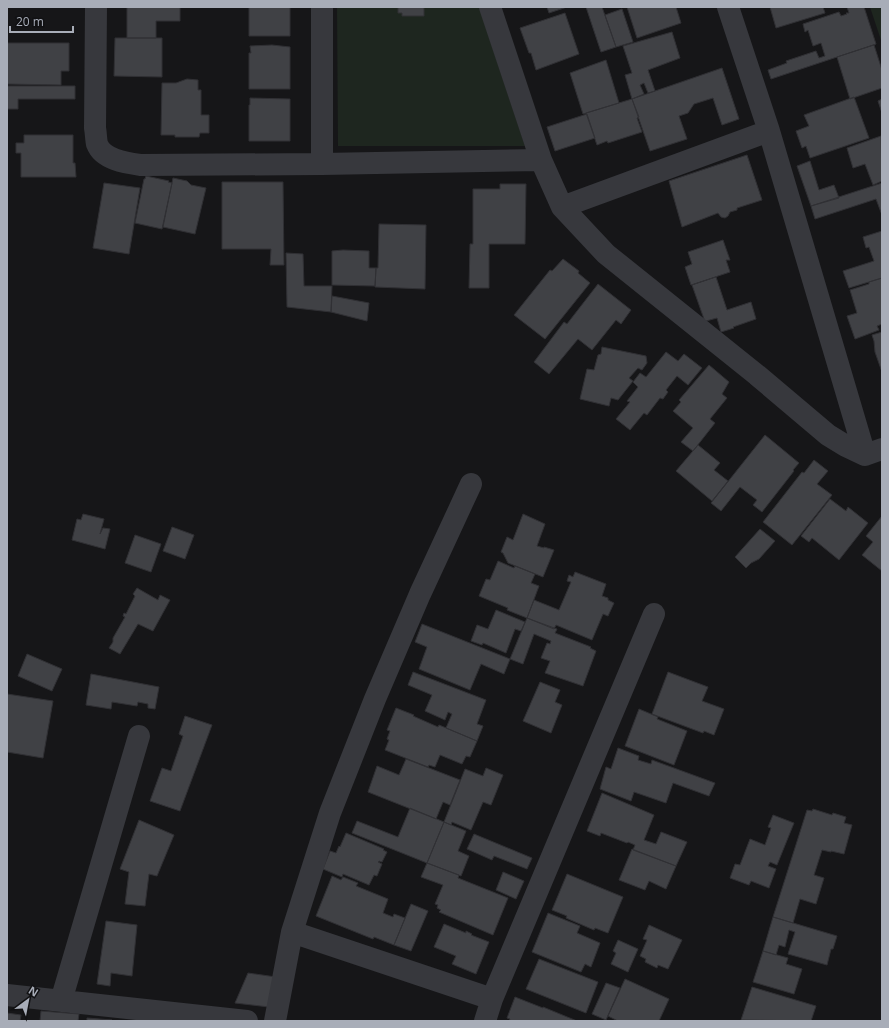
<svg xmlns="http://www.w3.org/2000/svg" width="889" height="1028" viewBox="0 0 889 1028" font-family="'Open Sans',sans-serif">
  <rect width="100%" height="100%" fill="#161618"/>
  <path fill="#1e261f" d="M337 7H479L525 146H338Z
    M870 7H882V43Z"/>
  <path fill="#404145" stroke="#303034" d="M127 7H180V21H156V38H127Z
    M249 7H290V36H249Z
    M398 7H424V16H402V13H398Z
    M547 7H567L549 13Z
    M586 7H602L616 47 601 52Z
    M627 7H676L681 23 637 38Z
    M770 7H823L825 13 776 28Z
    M847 7H864L876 44 771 79 768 70 787 63 786 61 816 51 819 58 825 56 821 43 813 46 808 30 805 32 803 24 839 12 841 16 847 14 846 13H849Z
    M622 9 633 42 616 47 605 15Z
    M565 13 579 54 536 70 531 53H529L520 28Z
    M672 32 680 58 648 70 655 91 648 93 644 83 640 85 644 94 632 99 625 75 632 73 623 46Z
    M115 38H162V77L114 76Z
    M7 43H69V71H61V85L7 84Z
    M272 45 290 47V89H249V53H251L250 46Z
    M874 45 882 70V88L850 99 837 57Z
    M606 60 619 103 583 114 570 73Z
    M722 68 739 119 722 125 713 98 694 104 688 113 679 116 687 139 650 151 632 99Z
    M187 79 198 80V90H201V115H209V133H200L199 137H175V135H161L162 83H176Z
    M7 86H75V99H18V109H7Z
    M854 97 869 138 810 158 806 146 802 148 796 131 809 126 804 115Z
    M250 98 290 99V141H249V105H250Z
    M632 99 639 117 637 118 642 132 608 143 607 141 597 145 586 113Z
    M882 99V113L878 101Z
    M587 114 595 138 555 151 547 127Z
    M24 135H73V163H75L76 177H21V153H16V143H24Z
    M881 136 882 181 873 185 865 164 853 168 847 148Z
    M747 155 762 200 737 208V210L730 212 728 216 725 218 721 217 718 213 682 227 669 181Z
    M810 161 819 190 834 185 839 198 811 206 797 166Z
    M146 176 169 181 168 182 172 183 162 229 135 223 144 179H145Z
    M173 178 187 181 191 185 206 188 195 234 163 227Z
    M222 182H283L284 265H270L271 249H222Z
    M104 183 140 188 129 254 93 248Z
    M882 183V215L876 199 815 219 811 206Z
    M500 184H526L525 244H489V288H469L470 244H473V189H500Z
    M379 224 426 225 425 289 375 287 376 268H378Z
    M882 231V278L849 288 843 271 874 261 869 247 866 248 863 237Z
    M723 240 730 260H726L730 272 691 285 685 267 692 264 688 252Z
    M343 250 369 251V268H376L375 286 332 285V251Z
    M286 253 303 254 304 286H332L331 312 287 307Z
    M563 259 579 271 578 273 590 283 545 339 514 315 550 270 552 271Z
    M716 277 727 310 751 302 756 319 733 327 734 328 721 332 717 318 706 321 704 319 692 285Z
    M882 278V324L877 326 879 330 855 339 847 316 857 313 850 290 869 284V282Z
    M598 284 631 310 621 324 616 320 592 350 578 339 549 374 534 362 564 322 567 324Z
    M332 296 369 303 367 321 331 312Z
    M882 332V372L875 352 874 341 872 335Z
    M602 347 646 356 647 363 642 370 638 368 629 378 633 381 618 400 611 398 609 406 580 399 587 369 594 370 598 355 601 354Z
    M666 352 678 361 684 354 702 368 688 385 677 376 666 390 668 392 663 399 660 398 647 415 644 413 630 430 616 419 630 402 627 401 638 387 633 382 640 373 646 377Z
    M709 365 729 382 722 394 727 398 710 419 715 423 693 451 681 442 693 428 673 411 681 402 679 400Z
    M765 435 799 463 793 470 794 471 762 512 753 505 757 500 740 487 721 511 711 503Z
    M698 445 720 463 714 470 728 481 712 501 676 471Z
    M814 460 828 471 817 484 832 495 792 545 763 522 802 472 804 473Z
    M830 499 846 511 848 507 868 523 839 560 812 538 809 542 801 536Z
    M83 514 104 519 100 534 103 528 110 529 105 549 72 540 77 519 81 520Z
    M523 514 545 524 537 546 544 548V547L554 550 543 577 508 563 503 553 501 552 507 537 513 540Z
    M882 516V571L862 555 873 542 866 536Z
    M172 527 194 535 185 559 163 551Z
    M760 529 775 541 759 559 751 563 746 568 735 557Z
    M135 535 161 544 151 572 125 563Z
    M498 561 514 568 515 566 535 574 531 583 539 586 527 618 507 610 508 608 479 596 486 579 490 580Z
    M575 572 606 584 602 596 608 598V600L614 603 608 616 603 614 592 640 556 625 554 629 527 618 534 600 559 610 571 582 567 581 569 575 573 577Z
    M137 588 158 600 160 595 170 600 153 631 138 624 120 654 109 648 113 642V638L125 617 123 616 124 613 126 614 135 596 133 594Z
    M496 610 525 622 521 631 515 629 506 653 483 643 482 645 471 641 477 625 488 629Z
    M527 618 557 629 555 633 591 647 590 648 596 651 583 686 545 673 550 661 541 658 547 643 550 644 551 641 534 634 523 664 510 659Z
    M422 624 510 659 504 674 481 664 470 690 419 669 427 647 415 642Z
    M27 654 62 669 52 691 18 676Z
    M413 672 486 700 477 724 483 726 477 741 446 728 452 714 448 712 445 720 425 711 432 695 408 685Z
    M668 672 708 687 702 701 724 709 714 735 704 731 703 733 652 714Z
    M91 674 159 687 155 709 148 708V704L138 702 137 706 112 702 111 709 86 705Z
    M540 682 560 690 555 702 562 705 551 733 523 721Z
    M7 694 53 701 43 758 7 752Z
    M396 708 414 715 413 716 438 727 439 725 477 741 470 757 466 756 462 764 440 755 435 767 429 765 428 767 385 750 389 740 387 739 390 731 387 730Z
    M639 709 658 717 657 719 687 731 674 765 625 746Z
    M185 716 212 725 180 811 150 801 162 768 171 771 183 736 179 734Z
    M618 748 639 756 638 760 651 764 652 760 715 783 709 796 673 783 666 803 634 792 631 801 600 789 606 767 611 769Z
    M406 759 460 780 450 805 443 802 436 819 368 792 377 766 399 775Z
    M486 768 503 775 491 805 483 802 471 830 452 822 451 825 444 822 465 769 483 776Z
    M602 793 654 815 644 840 656 844 661 832 687 842 676 866 633 850 635 845 628 842 627 843 601 833 600 836 587 831Z
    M410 808 444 822 427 863 352 833 357 821 398 837Z
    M813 809 832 815 833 813 846 817 844 823 852 825 844 854 831 851V852L822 850 814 875 824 878 816 904 800 899 793 923 773 917 807 810 812 811Z
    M773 815 794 823 777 865 770 862 768 866 776 869 769 888 751 881 749 885 730 878 735 864 740 865 750 839 765 845 771 828 768 827Z
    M139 820 174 835 157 876 149 874 145 906 125 904 129 872 120 869Z
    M444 822 466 831 458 851 469 856 461 876 427 863Z
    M346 833 384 849 383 850 387 852 382 862 379 861 378 862 382 864 377 876 374 875 369 885 343 874 342 877 323 869 330 851 336 853 339 846 340 847Z
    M474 834 532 858 527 869 494 856 492 860 467 849Z
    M632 849 676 866 666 889 649 881 645 890 619 880Z
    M427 863 459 875 458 878 508 898 493 935 439 912 441 910 437 908 438 905 435 904 443 885 421 877Z
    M503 872 524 881 516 899 496 890Z
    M567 874 623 897 608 933 595 928 594 930 566 918 567 916 552 910Z
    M332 876 341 880 343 877 358 883 356 886 388 899 383 913 393 917 394 914 405 918 394 945 374 937 373 939 316 916Z
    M411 904 428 911 411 951 394 945Z
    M548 913 580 926 577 933 600 943 591 967 585 964 581 972 532 952Z
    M773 917 837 936 833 949H831L827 965 788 954 795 932 789 930 785 947 779 945 776 955 763 951Z
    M106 921 137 925 132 976 111 973 110 986 97 984Z
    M444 924 466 933V931L472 934 471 935 489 942 476 974 452 964 456 956 434 947Z
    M649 925 682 940 668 969 658 965 657 968 645 962 646 959 640 956 647 940 643 939Z
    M618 940 638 949 628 972 611 964 616 953 613 951Z
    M763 951 788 958 786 964 802 969 794 994 753 982Z
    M539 959 598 982 586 1013 526 989Z
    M248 973 276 977 269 1007 235 1003Z
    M625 979 669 999 659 1021H618L608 1016Z
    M606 983 620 988 606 1020 592 1014Z
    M752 987 816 1006 811 1021 741 1020Z
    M515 997 543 1008V1007L577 1021H509L510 1019 507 1018Z
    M41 1011 79 1014 78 1021H40Z
    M7 1013 21 1015 20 1021H7Z
    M87 1018 112 1020 87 1021Z"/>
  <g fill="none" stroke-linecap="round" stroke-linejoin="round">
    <path stroke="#37383d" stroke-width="22" d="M96 7 95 128C96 133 96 140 97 144 103 160 127 163 141 165L322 164 541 160
      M322 7V164
      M490 7 541 160 562 207 606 254 757 375 828 435 846 446 865 455 882 449
      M728 7 769 131 865 455
      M562 207 769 131
      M292 932 492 999
      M7 995 247 1021
      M61 1001 139 736
      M275 1021 292 932 330 813 375 699 420 594 471 484
      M485 1021 492 999 654 614"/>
  </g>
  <rect width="889" height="1028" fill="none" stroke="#a8adb8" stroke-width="16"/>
  <g transform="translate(28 1000) rotate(32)" stroke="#111113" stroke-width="3" paint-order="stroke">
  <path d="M0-3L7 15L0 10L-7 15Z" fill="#a8adb8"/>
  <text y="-6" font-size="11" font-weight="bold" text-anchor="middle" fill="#a8adb8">N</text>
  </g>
  <path d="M10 26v6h63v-6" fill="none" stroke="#a8adb8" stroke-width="2"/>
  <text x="16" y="26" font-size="12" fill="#a8adb8" stroke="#111113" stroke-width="3" paint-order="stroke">20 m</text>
</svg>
